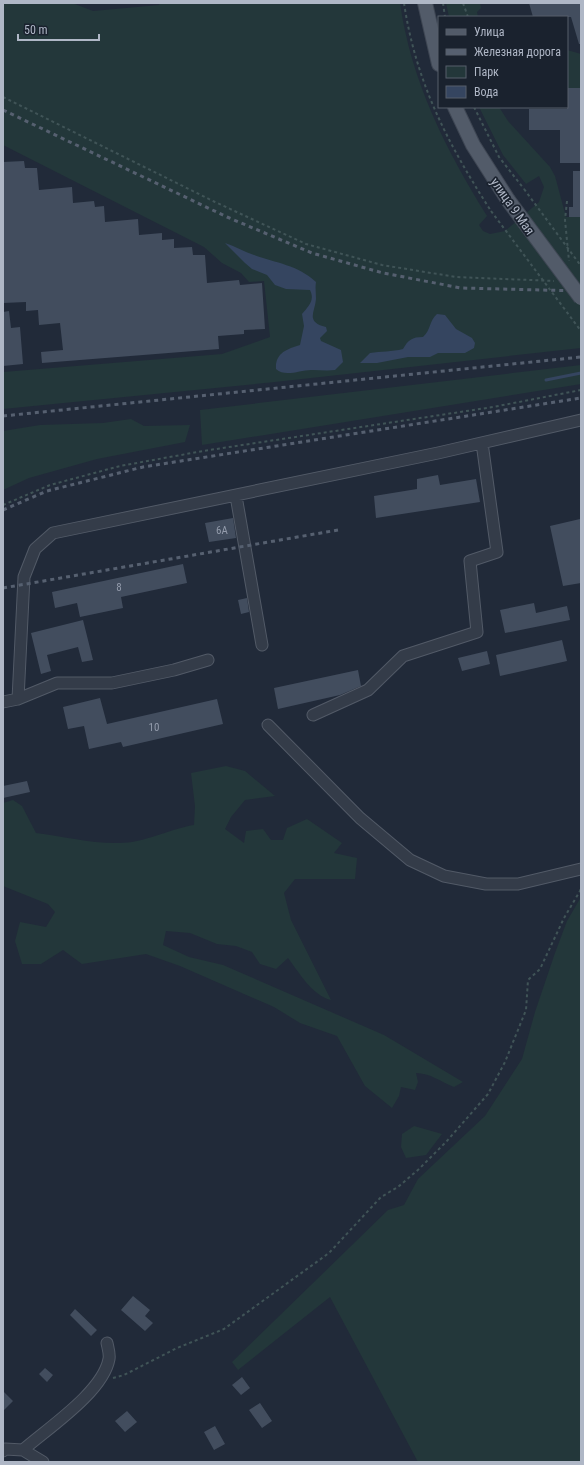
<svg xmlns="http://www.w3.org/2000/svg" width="584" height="1465" viewBox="0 0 584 1465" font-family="'Roboto Condensed',sans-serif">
  <rect width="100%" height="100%" fill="#212a39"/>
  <path fill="#23373a" d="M3 3H72L93 11 159 5 160 3H400C411 81 446 150 487 216L479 225 483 231 490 234 505 231 539 202 544 187 539 176 526 184 503 155 479 107H499L508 121 550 167 555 176 566 217H581V348L275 382 3 409V372L222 354 270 337 264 281 249 282 241 273 222 263 204 247 3 145Z
    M446 3H480L481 8 477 12 478 17H449Z
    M567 50 581 54V88H567Z
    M581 365V384L202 445 200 410Z
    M131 419 144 426 190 425 185 442 97 459 29 478 3 490V431L40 425 103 423Z
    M226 766 245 771 275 796 245 800 231 817 225 829 244 843 246 831 263 829 271 840H283L287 828 307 819 342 843 334 853 357 858 355 879H295L284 893 291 920 331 1000C312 995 300 974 288 958L276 969 260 964 252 952 236 946 217 944 190 933 166 931 163 945 189 957 223 965 384 1035 463 1082 454 1087C441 1082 430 1073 416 1073L418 1082 415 1090 401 1087 399 1096 392 1108 365 1086 337 1036 300 1023 274 1007 180 966 146 954 82 964 63 950 41 964H22L15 941 20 922 46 927 55 912 48 904 3 886V803L13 800 22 806 36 833C61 836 94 844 119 843 145 843 169 829 194 825L195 806 191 773Z
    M581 897V1462H418L330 1297 238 1370 232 1362 388 1210 404 1205 418 1179 485 1116 522 1059 535 1012 555 953 567 921Z
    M414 1126 442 1134 426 1155 406 1158 401 1147 402 1134Z"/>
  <path fill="#354560" d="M225 243C235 246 244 252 254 255 276 263 298 265 316 282 315 288 316 293 316 299 315 312 305 322 326 327L327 331 320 338 321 341 341 350 343 362 335 370C327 371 320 370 313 370 301 369 286 378 276 369 275 353 287 349 300 345L304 326 302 314C309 306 315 300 310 290L286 289 275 285 267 275 252 269 245 263Z
    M437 314 445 315 456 329 472 338 475 343 474 348 465 353H438L430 357H408L377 363H360L370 353C381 351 392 352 403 349 408 340 412 337 423 337 431 330 429 321 437 314Z"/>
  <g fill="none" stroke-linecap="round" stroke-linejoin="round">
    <path stroke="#354560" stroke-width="3" d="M546 380 581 373"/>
  </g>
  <path fill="#424d5e" d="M529 3H581V44H579L571 17H533Z
    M567 88H581V163H560V130H529V109H567Z
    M24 161 25 168H37L39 190 72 187 73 203 94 201 95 207 104 206 105 222 138 219 139 235 162 233V240L174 239V248L192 247 193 255H205L207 283 239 280 240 285 262 283 265 329 244 330V334L218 336 219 349 42 363 41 352 63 350 60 323 39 325 38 310 26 311V302L3 303V162Z
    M573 171H581V217H569V207H573Z
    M9 311 11 328 20 327 23 364 3 366V312Z
    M438 475 440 485 476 479 480 502 376 518 374 496 417 489V479Z
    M233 518 236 538 209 542 205 523Z
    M580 519 581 583 563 586 550 526Z
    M183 564 187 583 121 597 123 608 80 617 77 603 55 608 52 592Z
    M247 598 249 612 241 614 238 600Z
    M534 603 536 613 567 606 570 620 505 633 500 610Z
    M83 620 93 660 82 662 78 647 47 655 51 671 41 674 31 633Z
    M562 640 567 661 500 676 496 655Z
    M487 651 490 664 462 671 458 658Z
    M358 670 361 686 340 695 278 709 274 688Z
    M100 698 107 724 217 699 223 724 123 747 121 742 89 749 84 726 68 729 63 707Z
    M27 781 30 792 3 798V786Z
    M133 1296 150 1310 145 1316 153 1323 145 1331 121 1310Z
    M75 1309 97 1330 91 1336 70 1315Z
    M45 1368 53 1375 47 1382 39 1374Z
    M242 1377 250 1388 241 1395 232 1385Z
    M3 1391 13 1401 3 1411Z
    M260 1403 272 1421 262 1428 249 1410Z
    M127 1411 137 1422 125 1432 115 1421Z
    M215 1426 225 1444 214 1450 204 1432Z"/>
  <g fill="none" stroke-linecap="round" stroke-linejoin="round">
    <g stroke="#525a67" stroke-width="13">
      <path id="minor" d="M236 496 262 645
        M18 699 57 683H112L174 670 208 660
        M3 702 18 699 24 577 35 549 53 533 438 453 581 420
        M313 715 368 690 403 656 477 632 470 561 497 552 482 443
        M268 725 360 818 410 860 444 876 486 884H518L581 869
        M23 1450C48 1428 103 1392 109 1359 110 1354 108 1348 107 1343
        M3 1451 5 1449 23 1450 43 1462"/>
    </g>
    <g stroke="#3e4653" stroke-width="16">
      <path id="major" d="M425 3 439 64
        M455 107 473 145 508 200"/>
    </g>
    <path stroke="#405457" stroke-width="2" stroke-dasharray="3 3" stroke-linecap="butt" d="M404 3C416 83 448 144 491 211
      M443 3 445 17
      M463 3 468 17
      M3 97 215 202 306 244 382 265 456 277 554 281
      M474 107 499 157 524 189
      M567 201 565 220 569 261
      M3 505 50 485 120 466 203 451 493 407 581 390
      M113 1378 124 1375 177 1348 224 1329 329 1253 381 1197 398 1187 419 1169 446 1142 488 1094 505 1062 526 1010 528 980 540 969 564 918 580 891 581 886"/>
    <use href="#minor" stroke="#343c49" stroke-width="11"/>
    <use href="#major" stroke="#525b69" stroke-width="14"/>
    <path stroke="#566070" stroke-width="3" stroke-dasharray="4 4" stroke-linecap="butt" d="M3 110 227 217 312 253 383 273 461 288 581 291
      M3 416 581 357
      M3 510 47 491 143 467 581 398
      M3 588 338 530"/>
    <g stroke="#3e4653" stroke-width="16" stroke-linecap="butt">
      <path id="major-bridge" d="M508 200 581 298"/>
    </g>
    <path stroke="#405457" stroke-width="2" stroke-dasharray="3 3" stroke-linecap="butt" d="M524 189 581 266
      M491 211 581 331"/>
    <use href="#major-bridge" stroke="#525b69" stroke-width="14"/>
  </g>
  <g text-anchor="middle" stroke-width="3.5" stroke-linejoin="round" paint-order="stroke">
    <g font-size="11" fill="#949cac">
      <text x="222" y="534">6А</text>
      <text x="119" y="591">8</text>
      <text x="154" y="731">10</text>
    </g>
    <g font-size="13" fill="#afb7c6" stroke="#1a222e">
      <text transform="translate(513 206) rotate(55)" y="5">улица 9 Мая</text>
    </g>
  </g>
  <rect width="584" height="1465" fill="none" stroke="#afb7c6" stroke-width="8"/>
  <rect x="438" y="16" width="130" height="92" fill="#1a222e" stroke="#565e6b"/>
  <rect x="446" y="29" width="20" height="6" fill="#525b69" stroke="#565e6b"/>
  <text x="474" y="36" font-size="12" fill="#afb7c6">Улица</text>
  <rect x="446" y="49" width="20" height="6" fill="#566070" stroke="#565e6b"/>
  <text x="474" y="56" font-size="12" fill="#afb7c6">Железная дорога</text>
  <rect x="446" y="66" width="20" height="12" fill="#23373a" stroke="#565e6b"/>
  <text x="474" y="76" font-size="12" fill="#afb7c6">Парк</text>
  <rect x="446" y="86" width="20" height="12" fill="#354560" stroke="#565e6b"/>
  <text x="474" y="96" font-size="12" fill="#afb7c6">Вода</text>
  <path d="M18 34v6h81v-6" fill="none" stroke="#afb7c6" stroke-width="2"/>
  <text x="24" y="34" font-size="12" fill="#afb7c6" stroke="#1a222e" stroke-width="3" paint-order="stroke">50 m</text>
</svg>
